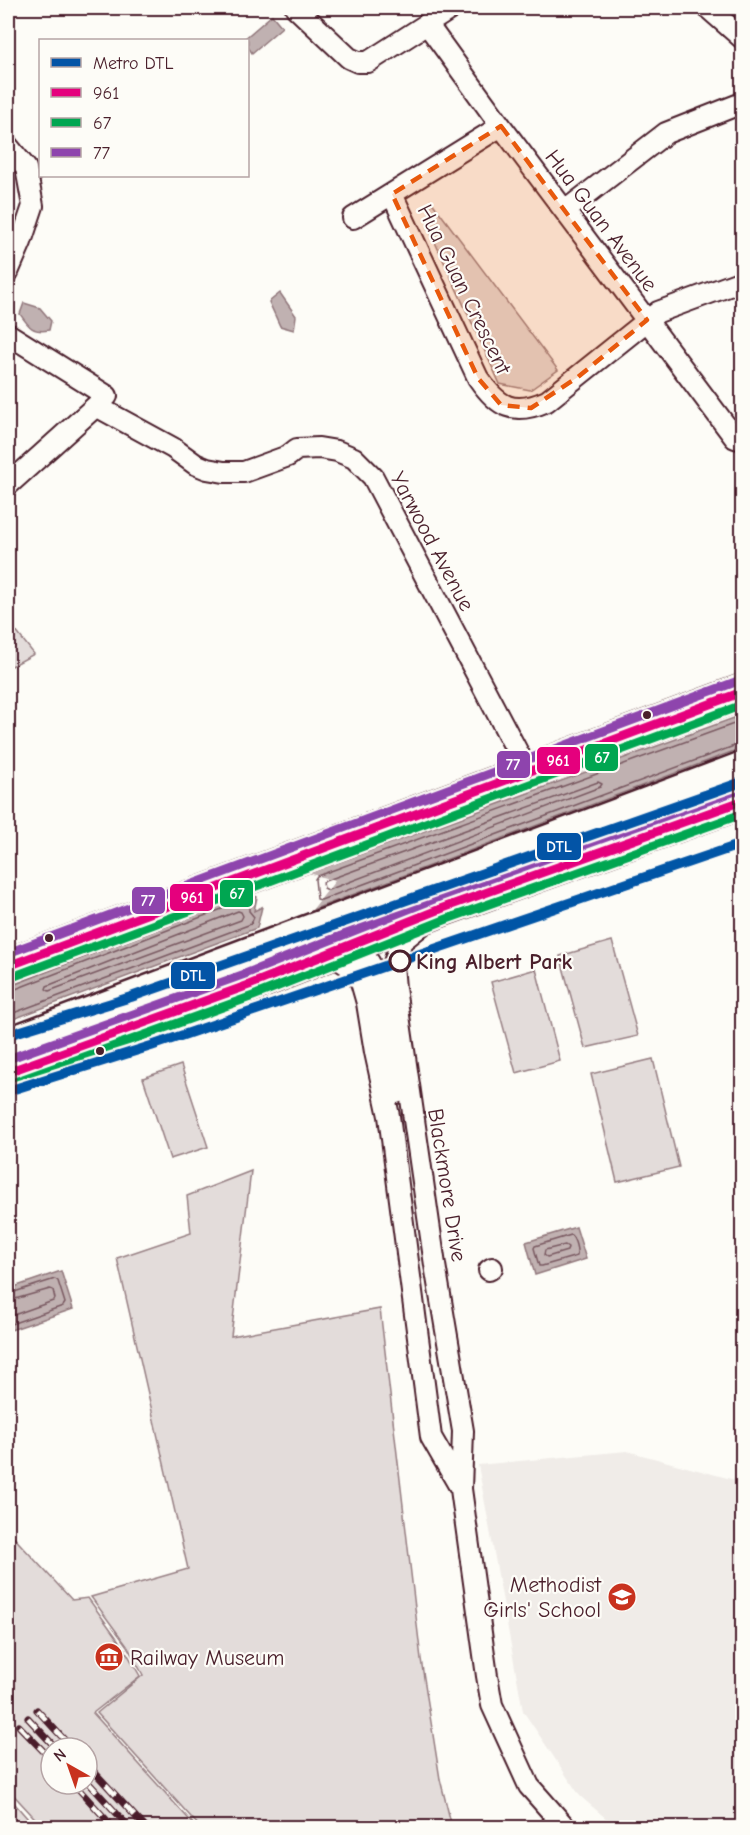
<svg xmlns="http://www.w3.org/2000/svg" width="750" height="1835" viewBox="0 0 750 1835" font-family="'Comic Neue',sans-serif">
  <rect width="100%" height="100%" fill="#fdfcf7"/>
  <filter id="ink" filterUnits="userSpaceOnUse"><feTurbulence type="fractalNoise" baseFrequency=".0167" numOctaves="2"/><feDisplacementMap in="SourceGraphic" scale="12" xChannelSelector="R" yChannelSelector="G"/><feConvolveMatrix kernelMatrix="1 2 1 2 8 2 1 2 1" color-interpolation-filters="sRGB"/></filter>
  <g filter="url(#ink)">
    <path fill="#f0ece8" d="M627 1451 742 1482V1827H616L580 1796 523 1711 478 1465Z"/>
    <path fill="#e3dcda" stroke="#967e82" stroke-width="1.5" fill-rule="evenodd" d="M431 201 558 370 530 390 500 384 428 227Z
      M8 621 34 654 8 668Z
      M612 941 638 1036 585 1048 560 956Z
      M536 969 560 1061 516 1073 491 982Z
      M653 1059 679 1167 617 1182 591 1074Z
      M181 1065 208 1147 170 1159 143 1078Z
      M251 1171 231 1336 380 1309 421 1659 440 1779 452 1827H200L97 1713 143 1675 127 1646 91 1597 188 1569 117 1258 191 1233 187 1196Z
      M8 1531 72 1600 88 1598 124 1648 140 1676 93 1713 196 1827H43L8 1789ZM51 1748H87V1784H51Z
      M8 1796 35 1827H8Z"/>
    <path fill="#c0b1b1" stroke="#91777b" stroke-width="1.5" d="M272 15 282 27 252 53 248 47V40H243Z
      M280 293 296 316 294 330 280 326 269 302Z
      M24 303 40 308 51 321 49 330C33 333 29 327 20 314Z
      M742 715V748L312 910 309 873Z
      M248 893 257 897 254 911 262 907 257 928 8 1021V987Z
      M576 1227 586 1259 535 1275 526 1242Z
      M61 1271 73 1309 8 1331V1289Z"/>
    <path fill="#fdfcf7" d="M308 869 309 873 335 881 312 910 309 911 306 873Z"/>
    <g fill="none" stroke-linecap="round" stroke-linejoin="round">
      <path stroke="#795961" stroke-width="1.5" d="M742 721 317 876 315 879 317 899 321 900 742 743
        M598 782 602 784 600 787 328 890 324 888 323 883 325 881Z
        M238 911 241 912 243 916 241 920 49 991 46 989 47 986Z
        M8 992 245 900 249 902V911L254 917 251 924 8 1015
        M571 1235C575 1239 578 1250 577 1256L542 1266H539L534 1248 535 1246Z
        M565 1245 568 1247 567 1251 547 1257 544 1255 545 1250Z
        M8 1294 55 1279 58 1281 65 1303 63 1306 8 1325
        M8 1301 50 1289 53 1290 55 1299 53 1301 8 1317"/>
      <g stroke="#4a1f2b" stroke-width="24">
        <path id="minor" d="M296 8 349 58 358 62H368L452 8
          M708 8 742 38
          M427 24 501 126 735 438 742 440
          M8 146 26 168 33 206 21 242 8 272
          M392 194 478 378C498 407 513 416 547 401L658 312 742 281
          M565 211 666 133 742 103
          M353 218 501 126
          M8 334 107 396 8 485
          M96 406 173 448 195 464 207 469 224 472H244L288 456 297 449 319 448 337 451 354 458 373 477 528 772
          M422 925 402 941 393 965 395 988 435 1265 463 1431 461 1489 487 1676 492 1705 529 1786 566 1828
          M347 945 357 951 369 962 379 981 397 1093
          M329 953 352 968 361 982 367 1003 375 1052 389 1116 431 1437 461 1489
          M489 1270 492 1268"/>
      </g>
      <g stroke="#4a1f2b" stroke-width="38">
        <path id="trunk" d="M8 966 742 692
          M8 1045 742 769
          M8 1072 249 985 443 908 742 801"/>
      </g>
      <use href="#minor" stroke="#fdfcf7" stroke-width="20"/>
      <use href="#trunk" stroke="#fdfcf7" stroke-width="33"/>
      <g stroke="#4a1f2b" stroke-width="7">
        <path id="rail" d="M37 1710 72 1748
          M28 1718 56 1748
          M19 1726 51 1759
          M87 1764 146 1828
          M87 1781 130 1828
          M74 1784 114 1828"/>
      </g>
      <use href="#rail" stroke="#fdfcf7" stroke-width="4.5" stroke-dasharray="14" stroke-linecap="butt"/>
      <g stroke="#fdfcf7" stroke-width="14">
        <path id="bus-1" d="M8 966 742 692
          M8 1072 249 985 443 908 742 801"/>
      </g>
      <g stroke="#fdfcf7" stroke-width="14">
        <path id="bus-2" d="M12 977 742 705
          M12 1083 253 996 447 919 742 814"/>
      </g>
      <g stroke="#fdfcf7" stroke-width="14">
        <path id="bus-3" d="M8 953 738 681
          M8 1059 245 974 439 897 738 790"/>
      </g>
      <use href="#bus-1" stroke="#e5007d" stroke-width="9"/>
      <use href="#bus-2" stroke="#00a651" stroke-width="9"/>
      <use href="#bus-3" stroke="#8e44ad" stroke-width="9"/>
      <g stroke="#fdfcf7" stroke-width="15">
        <path id="metro-1" d="M8 1035 131 997 742 782
          M8 1091 151 1046 742 844"/>
      </g>
      <use href="#metro-1" stroke="#0354a6" stroke-width="10"/>
    </g>
  </g>
  <path fill="#e8590c" fill-opacity="0.2" stroke="#e8590c" stroke-width="4.5" stroke-dasharray="12 8" stroke-linejoin="round" d="M501 126 647 320 578 377 531 408 501 405 478 378 392 194Z"/>
  <defs>
    <g id="school-disc" transform="scale(1.5)"><circle r="9.5" fill="#c8321e" stroke="#fdfcf7"/><path d="M0-5L7-2L0 1L-7-2ZM-4 1L0 2.5L4 1V4Q0 6-4 4Z" fill="#fff"/></g>
    <g id="museum-disc" transform="scale(1.5)"><circle r="9.5" fill="#c8321e" stroke="#fdfcf7"/><path d="M0-6L6-3V-2H-6V-3ZM-5-1h2V3h-2ZM-1-1h2V3h-2ZM3-1h2V3H3ZM-6 4H6V6H-6Z" fill="#fff"/></g>
  </defs>
  <g fill-rule="evenodd">
    <use href="#school-disc" x="622" y="1597"/>
    <use href="#museum-disc" x="109" y="1657"/>
  </g>
  <g fill="#4a1f2b" stroke="#fdfcf7" stroke-width="2">
    <circle cx="647" cy="715" r="5"/>
    <circle cx="49" cy="938" r="5"/>
    <circle cx="100" cy="1051" r="5"/>
  </g>
  <circle fill="#fdfcf7" stroke="#4a1f2b" stroke-width="3" cx="400" cy="961" r="10"/>
  <g text-anchor="middle" stroke-width="4.5" stroke-linejoin="round" paint-order="stroke">
    <g font-size="22" fill="#4a1f2b" stroke="#fdfcf7">
      <text transform="translate(602 220) rotate(53)" y="8">Hua Guan Avenue</text>
      <text transform="translate(465 289) rotate(64)" y="8">Hua Guan Crescent</text>
      <text transform="translate(433 541) rotate(62)" y="8">Yarwood Avenue</text>
      <text transform="translate(448 1185) rotate(81)" y="8">Blackmore Drive</text>
    </g>
    <g font-size="22" font-weight="bold" fill="#4a1f2b" stroke="#fdfcf7" text-anchor="start">
      <text x="416" y="969">King Albert Park</text>
    </g>
    <g font-size="22" fill="#4a1f2b" stroke="#fdfcf7" text-anchor="end">
      <text x="601" y="1592">Methodist<tspan x="601" dy="25">Girls' School</tspan></text>
      <text x="130" y="1665" text-anchor="start">Railway Museum</text>
    </g>
  </g>
  <g stroke="#fdfcf7" stroke-width="2">
    <rect x="584" y="743" width="35" height="29" rx="6" fill="#00a651"/>
    <rect x="536" y="746" width="45" height="29" rx="6" fill="#e5007d"/>
    <rect x="496" y="750" width="35" height="29" rx="6" fill="#8e44ad"/>
    <rect x="536" y="832" width="46" height="29" rx="6" fill="#0354a6"/>
    <rect x="219" y="879" width="35" height="29" rx="6" fill="#00a651"/>
    <rect x="169" y="883" width="45" height="29" rx="6" fill="#e5007d"/>
    <rect x="131" y="886" width="35" height="29" rx="6" fill="#8e44ad"/>
    <rect x="170" y="961" width="46" height="29" rx="6" fill="#0354a6"/>
  </g>
  <g font-size="16" text-anchor="middle" font-weight="bold" fill="#fff">
    <text x="602" y="763">67</text>
    <text x="558" y="766">961</text>
    <text x="513" y="770">77</text>
    <text x="559" y="852">DTL</text>
    <text x="237" y="899">67</text>
    <text x="192" y="903">961</text>
    <text x="148" y="906">77</text>
    <text x="193" y="981">DTL</text>
  </g>
  <rect width="750" height="1835" fill="none" stroke="#fdfcf7" stroke-width="30"/>
  <rect x="15" y="15" width="720" height="1805" fill="none" stroke="#4a1f2b" stroke-width="2" filter="url(#ink)"/>
  <rect x="39" y="39" width="210" height="138" fill="#fdfcf7" stroke="#b5a4a5" stroke-width="1.5"/>
  <rect x="51" y="58" width="30" height="9" fill="#0354a6" stroke="#b5a4a5" stroke-width="1.5"/>
  <text x="93" y="69" font-size="18" fill="#4a1f2b">Metro DTL</text>
  <rect x="51" y="88" width="30" height="9" fill="#e5007d" stroke="#b5a4a5" stroke-width="1.5"/>
  <text x="93" y="99" font-size="18" fill="#4a1f2b">961</text>
  <rect x="51" y="118" width="30" height="9" fill="#00a651" stroke="#b5a4a5" stroke-width="1.5"/>
  <text x="93" y="129" font-size="18" fill="#4a1f2b">67</text>
  <rect x="51" y="148" width="30" height="9" fill="#8e44ad" stroke="#b5a4a5" stroke-width="1.5"/>
  <text x="93" y="159" font-size="18" fill="#4a1f2b">77</text>
  <g transform="translate(69 1766) rotate(320)"><circle r="28" fill="#fdfcf7" stroke="#b5a4a5" stroke-width="1.5"/>
  <path d="M0-4.5L10 22L0 15L-10 22Z" fill="#c8321e"/>
  <text y="-9" font-size="16" font-weight="bold" text-anchor="middle" fill="#4a1f2b">N</text>
  </g>
</svg>
